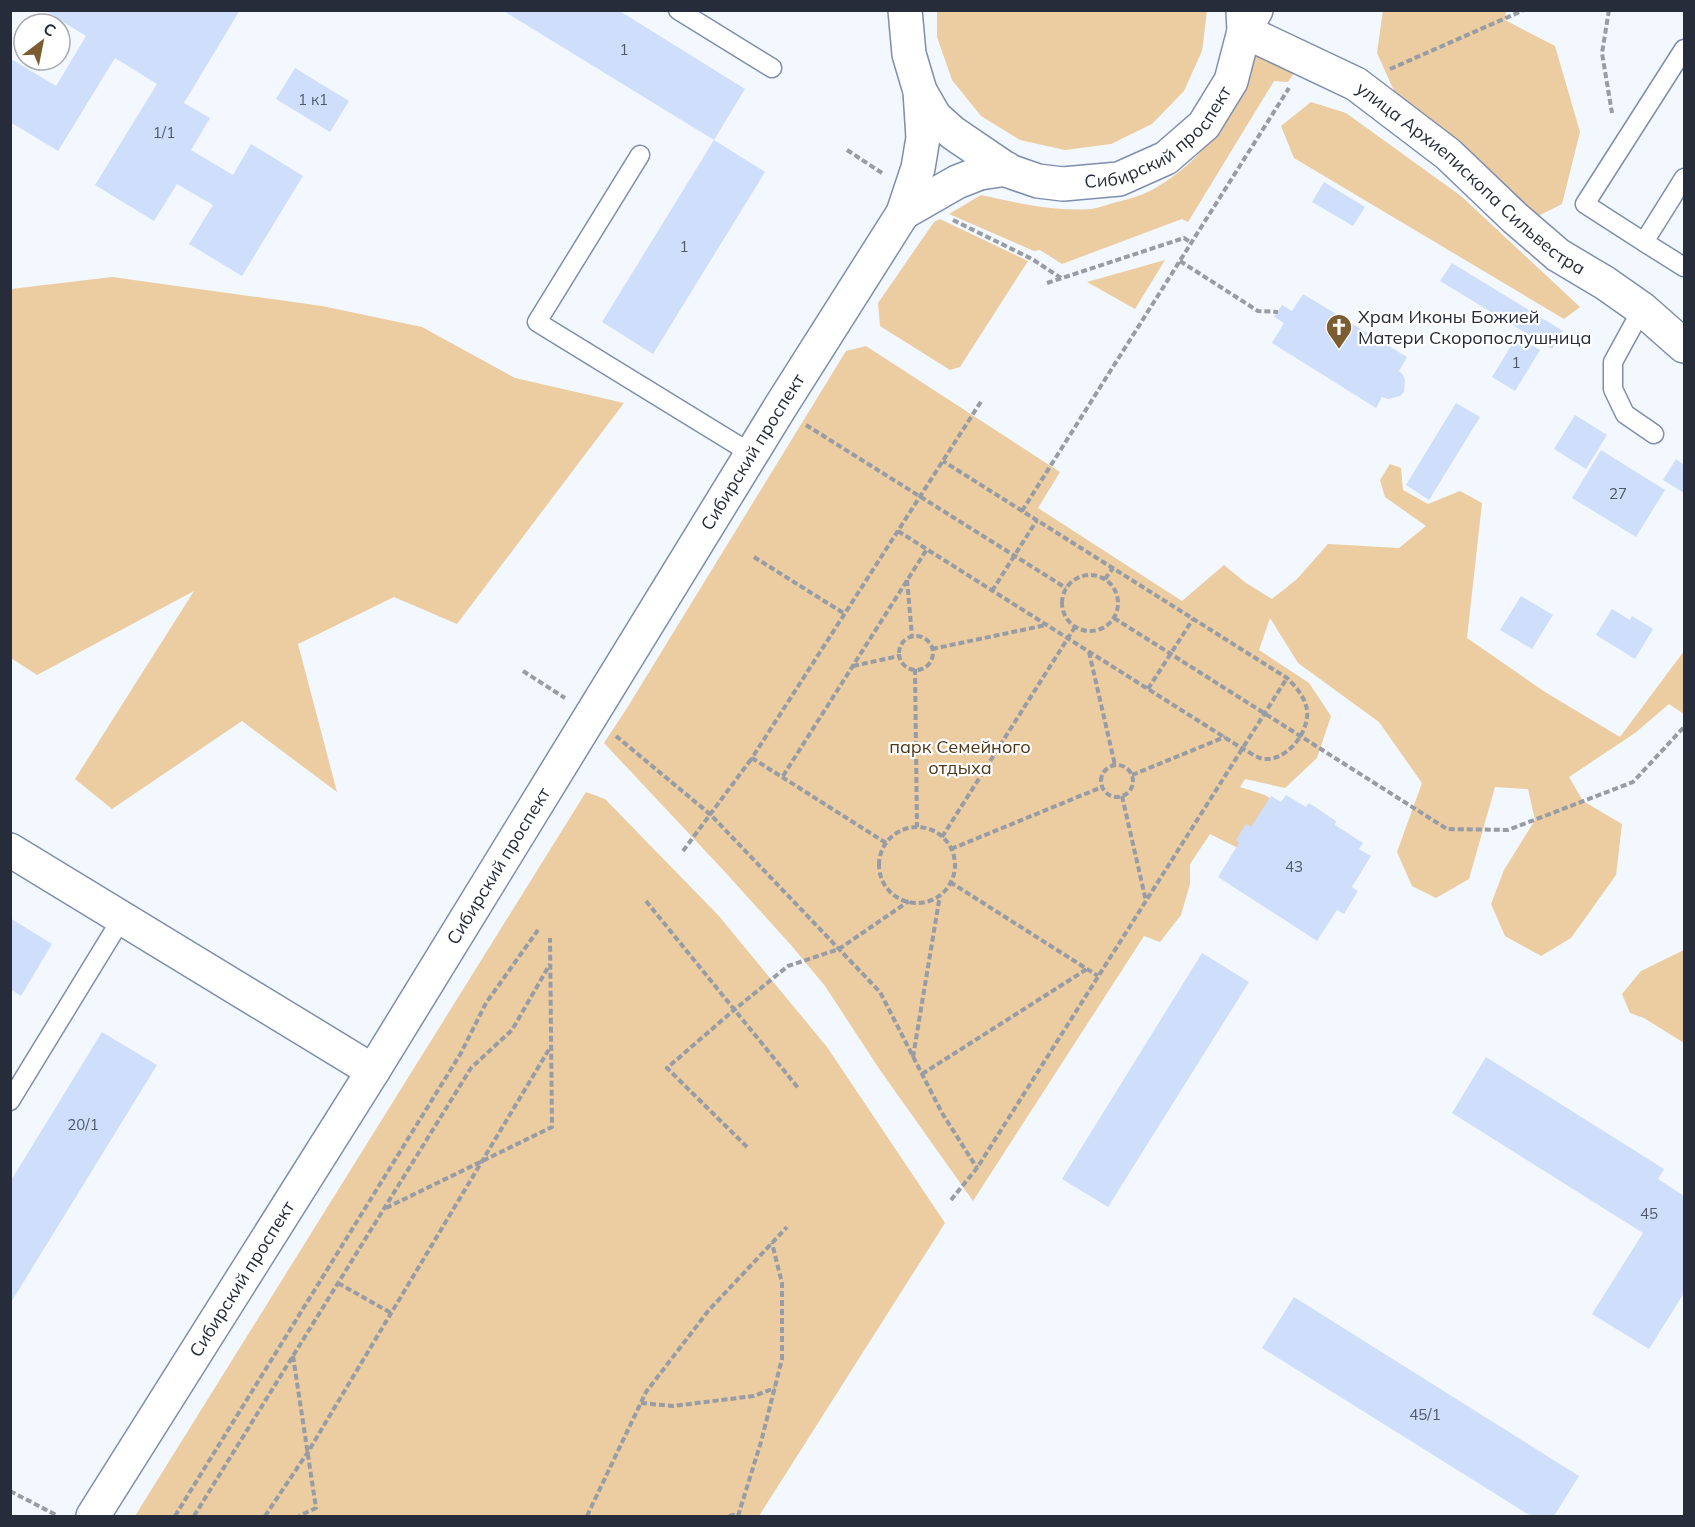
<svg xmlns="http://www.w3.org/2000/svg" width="1695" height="1527" viewBox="0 0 1695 1527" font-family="Mulish,sans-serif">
  <rect width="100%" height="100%" fill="#f3f7fe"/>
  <path fill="#eccca1" d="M1383 10 1506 11 1505 20 1555 46 1580 132 1562 204 1534 218 1399 102 1377 53Z
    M937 11V10L1207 11 1202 51 1184 91 1152 124 1111 144 1065 150 1020 140 981 116 952 80 937 37Z
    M1256 54 1299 65 1288 82 1274 81 1188 222 1182 219 1062 264 1040 250 1034 251 949 214 981 195C1017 203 1054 212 1091 209 1098 208 1106 205 1113 203 1126 200 1140 196 1152 190 1202 163 1242 108 1256 54Z
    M1311 102 1346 113 1461 196 1580 307 1564 319 1294 158 1281 126Z
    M940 219 1028 261 960 367 950 370 880 326 878 303 934 222Z
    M1165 260 1135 309 1087 282Z
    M112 277 322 306 422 327 515 378 624 403 457 624 394 597 298 644 337 792 242 721 112 809 75 779 194 591 37 675 11 658V289Z
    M866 346 1060 472 1038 508 1182 601 1224 565 1246 583 1272 599 1297 579 1328 544 1399 548 1426 526 1385 497 1380 480 1390 464 1401 468 1403 490 1428 504 1460 491 1482 503 1467 638 1545 692 1620 737 1684 651V714L1669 704 1635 733 1569 777 1583 801 1622 824 1616 875 1571 938 1541 956 1505 936 1491 904 1504 870 1535 820 1528 789 1495 787 1469 879 1436 898 1412 886 1397 852 1422 783 1379 722 1298 663 1270 618 1259 650 1309 683 1331 716 1317 758 1285 788 1245 779 1240 787 1265 795 1295 816 1262 860 1210 834 1190 864V884L1181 915 1160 942 1144 936 973 1201 880 1070 825 986 791 945 725 872 604 743 627 708 846 351Z
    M586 792 605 799 718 915 827 1047 945 1223 759 1516H135Z
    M1684 950V1043L1644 1018 1630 1013 1622 994 1641 971Z"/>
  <path fill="#cfdffb" d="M44 10H240L184 103 210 118 191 150 233 175 251 144 303 176 242 276 189 244 213 205 177 184 154 221 95 185 157 84 115 58 58 151 10 122V64L13 60 56 86 86 36Z
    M502 10H618L745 89 714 140Z
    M295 68 349 101 330 132 276 99Z
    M714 140 765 172 653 354 602 322Z
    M1324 182 1365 207 1353 226 1312 202Z
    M1452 263 1563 331 1552 349 1440 281Z
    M1303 294 1407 357 1399 371 1403 375 1405 380 1404 392 1400 396 1388 399 1382 397 1376 408 1272 343 1284 323 1274 317 1282 305 1292 311Z
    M1517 336 1540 350 1515 391 1492 377Z
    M1456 403 1480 417 1429 500 1406 485Z
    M1575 415 1607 435 1586 469 1554 449Z
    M1601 450 1665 490 1636 537 1572 498Z
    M1676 459 1684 465V493L1663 480Z
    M1521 596 1553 615 1532 649 1500 630Z
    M1612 609 1630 620 1632 616 1653 629 1635 659 1596 635Z
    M1286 795 1306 807 1309 803 1336 821 1335 825 1363 843 1359 849 1371 856 1352 887 1358 891 1344 914 1337 910 1317 941 1218 877 1239 843 1236 840 1246 824 1251 827 1271 796 1281 802Z
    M10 918 52 944 21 996 10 989Z
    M1202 953 1249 982 1108 1207 1062 1179Z
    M102 1032 157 1065 10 1304V1182Z
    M1486 1057 1664 1169 1658 1179 1684 1196V1293L1649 1349 1592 1314 1643 1233 1452 1113Z
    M1294 1297 1579 1476 1554 1516H1531L1262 1348Z"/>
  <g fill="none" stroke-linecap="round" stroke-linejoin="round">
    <g stroke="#7e8eac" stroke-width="21">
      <path id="lane" d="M678 10 772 68
        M640 155 537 322 752 454
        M1684 178 1644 242 1684 267
        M1644 242 1585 204 1684 49
        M1642 309 1613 362V389L1625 414 1654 434
        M10 1101 122 918"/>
    </g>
    <g stroke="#7e8eac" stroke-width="36">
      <g id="street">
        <path id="s1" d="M1256 10 1244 31 1356 84 1448 154 1515 218 1558 255 1605 283 1642 309 1684 346"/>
        <path d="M903 213 957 182 980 173 1007 169"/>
        <path d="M10 850 373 1071"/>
        <path id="s2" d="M93 1516 373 1071 779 409 903 213 918 168 923 138 920 91"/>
      </g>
    </g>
    <g stroke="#7e8eac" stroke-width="36">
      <g id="secondary">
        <path id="s3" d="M905 10 909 54 920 91 935 117 953 133 1009 171 1038 181 1063 184 1119 179 1166 158 1204 125 1231 81 1244 31 1243 10"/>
      </g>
    </g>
    <path stroke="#979ca5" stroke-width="4" stroke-dasharray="6 3" stroke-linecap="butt" d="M1609 10 1602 53 1612 113
      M1390 69 1524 10
      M847 150 882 173
      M953 220 1032 259 1061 278
      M1180 261 1258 311 1278 312
      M1047 283 1184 238 1192 243
      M806 425 1066 588
      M1022 511 1289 88
      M898 531 1243 749C1248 751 1254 756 1260 758 1284 765 1310 733 1307 710 1305 697 1296 687 1287 678L943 461
      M754 557 845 614
      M1062 603a28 28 0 1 1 56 0a28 28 0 1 1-56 0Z
      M1105 579 1113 568
      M907 580 912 636
      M992 591 1037 520
      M1114 618 1447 829 1508 830 1633 782 1684 727
      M899 653a17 17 0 1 1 34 0a17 17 0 1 1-34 0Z
      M932 649 1046 625
      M1089 652 1115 765
      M853 666 899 656
      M915 669 917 827
      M523 671 565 698
      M1148 689 1193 619
      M616 736 711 815 880 992 942 1113 977 1168
      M1101 781a16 16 0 1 1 32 0a16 16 0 1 1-32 0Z
      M1132 775 1225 737
      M783 776 927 549
      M1122 796 1146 901
      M879 865a38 38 0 1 1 76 0a38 38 0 1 1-76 0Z
      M942 837 1075 627
      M886 843 752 758 982 400
      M951 849 1102 787
      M683 851 752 758
      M950 882 1098 976
      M646 901 799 1089
      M913 1057 940 895
      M922 1074 1087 969
      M747 1147 667 1068 734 1010 788 966 839 949 909 901
      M951 1200 977 1168 1287 678
      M386 1208 552 1127 550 938
      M338 1283 391 1313
      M293 1356 316 1508 299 1516
      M641 1403 673 1406 754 1396 775 1388
      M10 1491 58 1516
      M175 1516 461 1053 486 1003 538 930
      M194 1516 471 1068 512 1030 550 964
      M265 1516 308 1452 551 1046
      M587 1516 646 1392 709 1310 787 1227
      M729 1516 739 1514
      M738 1516 761 1442 782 1359V1283L772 1243"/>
    <use href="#lane" stroke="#fff" stroke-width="18"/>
    <use href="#street" stroke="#fff" stroke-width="33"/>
    <use href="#secondary" stroke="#fff" stroke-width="33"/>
  </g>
  <defs>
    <g id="church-pin" transform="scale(1.35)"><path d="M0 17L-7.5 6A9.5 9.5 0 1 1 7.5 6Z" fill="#7c5d32" stroke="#fff"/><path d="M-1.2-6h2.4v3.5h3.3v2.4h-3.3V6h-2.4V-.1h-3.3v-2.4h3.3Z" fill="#fff"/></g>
  </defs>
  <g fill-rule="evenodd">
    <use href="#church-pin" x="1339" y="327"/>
  </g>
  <g text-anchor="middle" stroke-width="4.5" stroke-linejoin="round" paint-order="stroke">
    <g font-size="15" fill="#50596a">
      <text x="624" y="55">1</text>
      <text x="313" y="105">1 к1</text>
      <text x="164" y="138">1/1</text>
      <text x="684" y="252">1</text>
      <text x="1516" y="368">1</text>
      <text x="1618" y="499">27</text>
      <text x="1294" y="872">43</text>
      <text x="83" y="1130">20/1</text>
      <text x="1649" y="1219">45</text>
      <text x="1425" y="1420">45/1</text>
    </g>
    <g font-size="18" fill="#262c39" stroke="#fff">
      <text dy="6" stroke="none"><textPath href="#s3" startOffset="372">Сибирский проспект</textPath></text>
      <text dy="6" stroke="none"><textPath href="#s1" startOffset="297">улица Архиепископа Сильвестра</textPath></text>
      <text dy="6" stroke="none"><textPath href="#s2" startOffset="1252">Сибирский проспект</textPath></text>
      <text dy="6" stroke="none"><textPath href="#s2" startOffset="766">Сибирский проспект</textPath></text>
      <text dy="6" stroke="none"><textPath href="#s2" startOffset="280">Сибирский проспект</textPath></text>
    </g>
    <g font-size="18" fill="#262c39" stroke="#fff" text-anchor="start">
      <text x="1358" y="323">Храм Иконы Божией<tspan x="1358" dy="21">Матери Скоропослушница</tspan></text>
    </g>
    <g font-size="18" fill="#4e381a" stroke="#fff">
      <text x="960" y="753">парк Семейного<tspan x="960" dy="21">отдыха</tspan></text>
    </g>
  </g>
  <rect width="1695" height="1527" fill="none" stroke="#262c39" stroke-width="24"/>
  <g transform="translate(42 42) rotate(32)"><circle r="28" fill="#ffffff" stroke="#a8abb0" stroke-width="1.5"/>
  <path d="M0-4.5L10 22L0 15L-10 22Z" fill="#7c5d32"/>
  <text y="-9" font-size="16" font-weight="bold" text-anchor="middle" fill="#262c39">С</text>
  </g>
</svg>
